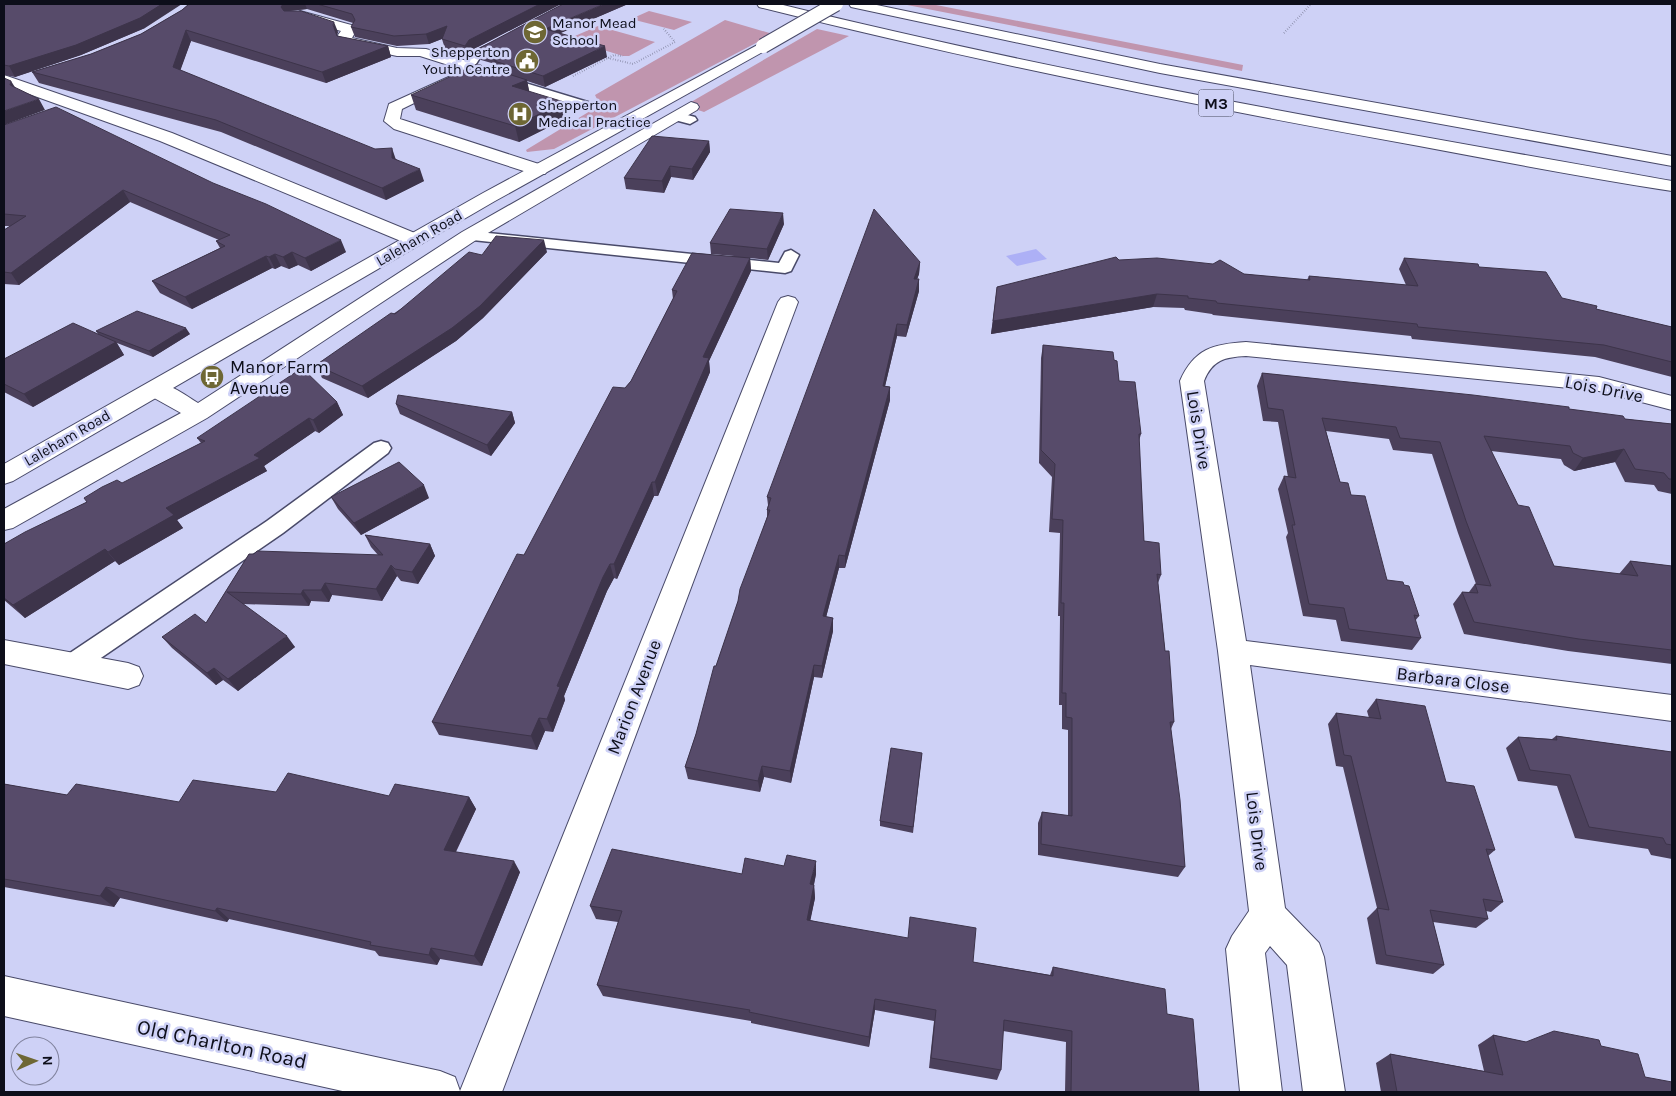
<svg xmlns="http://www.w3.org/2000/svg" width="1676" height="1096" viewBox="0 0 1676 1096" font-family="Karla,sans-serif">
  <rect width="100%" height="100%" fill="#ced1f6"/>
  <path fill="#c095ae" d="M902 4H931L1243 65 1242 71Z
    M649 11 692 22 674 30 631 19Z
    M725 20 773 34 554 149 527 152 526 150 600 105 595 95Z
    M598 26 655 42 629 56H623L568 39Z
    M817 29 849 36 704 112 695 109 691 102Z"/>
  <path fill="#adb0f6" d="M1036 249 1047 259 1017 266 1006 256Z"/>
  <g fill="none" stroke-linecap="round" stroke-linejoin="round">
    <g stroke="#494a69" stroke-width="3">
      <path id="lane" d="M505 37 511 40 509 42 481 56 473 69H465L463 66 473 52Z
        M499 75 591 103 592 106 586 110 581 109 495 82 493 79Z
        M676 112 695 117 697 120 690 124 671 119 669 116Z
        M469 231 779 263 785 252 791 250 799 255 791 271 785 273 463 239 461 236 463 233Z
        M381 441 388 443 391 448 388 453 283 533 79 673 70 676 61 673 57 666 61 659 267 521 374 443Z"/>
    </g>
    <g stroke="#494a69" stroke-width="2">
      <path id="street" d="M300 11 355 26 357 29 352 38 397 48 426 49 474 63 481 71 479 74 455 83 402 109 400 119 545 166 548 170 545 174H533L394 129 384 121 389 104 464 70 420 56H397L341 44 338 35 341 31 295 18 293 15Z
        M4 75 172 133 422 236 425 240 422 244H408L160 141 4 85Z
        M691 102 697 104 699 107 697 110 476 240 207 418 13 528 4 530V509L181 413 147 394 143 389 147 384C165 379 183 394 198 403L462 232Z
        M788 296 795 298 798 302 502 1092H347L4 1016V976L440 1071 455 1077 460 1091 778 302 781 298Z
        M1246 342 1599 377 1672 396V410L1599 391 1246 356C1225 357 1212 360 1204 381L1246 641 1672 695V721L1250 665 1285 908 1319 943 1324 957 1345 1092H1303L1287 965 1270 946 1265 953 1282 1092H1240L1226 949 1232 936 1249 911 1218 651 1180 381C1194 349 1213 344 1246 342Z
        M4 640 128 663 139 667 143 676 139 685 128 689 4 664Z"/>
    </g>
    <g stroke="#494a69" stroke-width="2">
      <path id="secondary" d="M763 42 768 43 770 46 768 49 495 201 13 481 4 484V464L483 193Z"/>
    </g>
    <g stroke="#494a69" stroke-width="2">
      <path id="highway" d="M757 4H779C1074 77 1373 128 1672 181V191C1588 178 1503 162 1419 146 1197 106 978 62 759 7Z
        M849 4H872L1160 64 1672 156V166L1160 73 851 7Z"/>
    </g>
    <path stroke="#73758f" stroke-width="2" stroke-dasharray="0.5 2" stroke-linecap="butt" d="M1284 33 1311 4
      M608 58 633 64 675 42 663 28
      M573 76 614 55 623 56"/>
    <use href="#lane" fill="#fff" fill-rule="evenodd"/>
    <use href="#street" fill="#fff" fill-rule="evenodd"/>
    <use href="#secondary" fill="#fff" fill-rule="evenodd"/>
    <use href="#highway" fill="#fff" fill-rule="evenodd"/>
    <g stroke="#494a69" stroke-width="16" stroke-linecap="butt">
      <path id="secondary-bridge" d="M763 46 836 4"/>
    </g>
    <use href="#secondary-bridge" stroke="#fff" stroke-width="14"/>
  </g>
  <path fill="#4b405b" d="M4 4 145 28 81 55 15 77 4 75Z
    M189 4H561L472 50 468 56 445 49 442 39 429 44 397 46 355 37 351 27 353 23 307 9 290 11 338 32 337 36 388 46 391 57 326 83 191 41 180 70 396 159 424 181 386 200 221 132 39 83 32 72 91 54 141 34 182 10Z
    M628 4 560 33 607 57 545 87 527 81 529 92 567 118 519 142 416 110 411 95 496 70 495 64 481 60 478 49Z
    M4 125 346 252 311 271 298 265 289 269 281 266 275 269 272 268 192 309 160 293 152 281 220 248 216 241 219 240 130 202 19 285 4 284V230L10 226H4Z
    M709 141 710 152 693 180 671 177 664 193 626 189 624 178Z
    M784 224 768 260 750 258 751 271 709 361 710 372 658 496H654L617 579 614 578 607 591 564 696 565 700 553 732 545 731 537 750 439 735 432 722 524 555 625 388 631 381 673 299 672 290 734 256 711 254 710 243Z
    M547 252 483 318 456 341 368 398 322 378 316 365 482 255Z
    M1404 258 1479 267 1562 298 1596 309 1672 327V377L1595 357 1412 339 1411 336 1213 315 1212 314 1185 310 1184 308 1153 307 991 334 997 287 1119 260 1244 274 1307 280 1309 276 1406 285 1399 269Z
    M920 262 919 274 917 279H919V291L906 337 897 336 885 386 890 387V400L845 568H839L826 617 833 618V631L822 678 814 677 791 783 764 777 760 792 688 779 685 767 696 734 716 666 767 517V510L768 505 767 497Z
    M96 331 190 334 153 357 117 343 124 355 33 407 4 392V359L98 334Z
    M1043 345 1114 360 1119 381 1141 434 1139 441 1144 541 1161 575 1158 583 1165 651 1174 722 1171 729 1185 867 1178 877 1038 855V823L1042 812 1068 816V730L1062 729V705H1059L1060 616H1058L1060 533 1049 532 1052 477 1039 463 1041 358Z
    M1262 373 1569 409 1625 419 1672 424V494L1658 491 1654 485 1625 482 1615 462 1574 471 1564 465 1561 459 1491 451 1518 505 1554 566 1619 574 1630 561 1672 566V664L1568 651 1464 634 1453 604 1462 592H1469L1475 584H1476L1458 533 1432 454 1393 450 1389 439 1326 431 1340 482 1351 495 1387 580 1404 585 1419 616 1415 621 1421 638 1412 650 1341 641 1336 620 1303 616 1286 537 1288 533 1278 489 1284 476 1288 477 1278 422 1263 421 1257 386Z
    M337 402 343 415 319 433 315 431 264 466 267 471 177 520 183 528 119 565 115 561 25 618 4 600V544L87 502 201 443 197 438Z
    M396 404 512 412 515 423 491 456 400 414Z
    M331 497 429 498 361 535 338 509Z
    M365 535 430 544 435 556 418 584 401 581 397 576 382 601 332 595 329 602 311 601 309 606 243 604 295 647 238 691 223 680 216 685 172 648 162 637 206 623 249 554 378 555 371 547Z
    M1376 699 1446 782 1495 850 1488 856 1503 902 1491 912 1486 911 1488 919 1476 928 1433 922 1444 965 1433 974 1376 964 1367 918 1377 908 1343 767 1336 766 1328 724 1336 713 1369 718 1367 711Z
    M1556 736 1672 752V859L1651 855 1648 849 1575 838 1557 786 1518 781 1506 748 1518 737 1552 739Z
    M922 753 913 833 880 826V821Z
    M4 784 67 795 179 802 276 792 389 796 469 797 476 809 456 852 520 872 482 966 440 959 437 965 379 956 375 951 229 919 227 922 120 898 114 907 4 887Z
    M742 874H816L814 885 815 898 810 920 973 962 1050 975 1053 967 1167 1014 1199 1092H1065L1066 1042 1003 1031 1001 1070 997 1080 929 1068 934 1021 875 1010 869 1047 751 1023V1021L603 996 597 985 618 922 596 919 590 906Z
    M1493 1035 1526 1042 1601 1046 1645 1077 1672 1092H1381L1376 1063 1390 1054 1484 1071 1478 1045Z"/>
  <path fill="#3d344a" d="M162 4H182L145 28 81 55 15 77 9 66Z
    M283 4H305L307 9 288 11 284 17 281 7Z
    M540 4H561L472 50 468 56 465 46 469 40Z
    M604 4H628L547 39 545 29Z
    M334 22 338 32 336 36 333 25Z
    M447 26 449 36 429 44 426 34Z
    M186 30 191 41 178 77 173 67Z
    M388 46 391 57 326 83 322 72Z
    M605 46 607 57 545 87 543 76Z
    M527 80 530 95 512 86Z
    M11 81 18 92 10 85Z
    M39 99 45 110 4 125V111Z
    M564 102 567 118 519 142 515 126Z
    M709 141 710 152 693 180 692 169Z
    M392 148 396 160 392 158Z
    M670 166 671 177 664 193 662 181Z
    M420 169 424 181 386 200 382 188Z
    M123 190 130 202 19 285 11 273Z
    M783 213 784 224 768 260 767 249Z
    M341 240 346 252 311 271 305 258Z
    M544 240 547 252 483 318 456 341 368 398 362 386Z
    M292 252 298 265 289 269 283 257Z
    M275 254 281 266 275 269 269 257Z
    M266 256 272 268 192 309 185 297Z
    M750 258 751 271 709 361 710 372 658 496 655 482 703 357Z
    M920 262 919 274 913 291 914 279Z
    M919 279V291L906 337 907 325Z
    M1157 294 1153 307 991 334 993 321Z
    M897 324V336L882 399 883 386Z
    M186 328 190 334 153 357 149 351Z
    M116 342 124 355 33 407 24 394Z
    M890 387V400L845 568V556Z
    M337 402 343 415 319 433 313 420Z
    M512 412 515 423 491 456 487 445Z
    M309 418 315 431 264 466 267 471 177 520 183 528 119 565 108 552 166 508 254 455Z
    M1624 449 1615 462 1574 471 1583 458Z
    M652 482 654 496 617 579 614 564Z
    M424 485 429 498 361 535 354 523Z
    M430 544 435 556 418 584 412 572Z
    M105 549 115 561 25 618 13 605Z
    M839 555V568L823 629V616Z
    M610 564 614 578 607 591 564 696 565 700 553 732 547 719 557 686 603 577Z
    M391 565 397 576 382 601 376 589Z
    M325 583 332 595 329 602 321 590Z
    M303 590 311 601 309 606 301 594Z
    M833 618V631L822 678V666Z
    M287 636 295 647 238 691 228 679Z
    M814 665V677L791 783 790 771Z
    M214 668 223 680 216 685 207 673Z
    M539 718 545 731 537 750 531 736Z
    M762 766 764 777 760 792 758 781Z
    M469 797 476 809 451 861 444 850Z
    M514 861 520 872 482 966 474 956Z
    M816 861V874L811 897 810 884Z
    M814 885 815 898 808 932 807 920Z
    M106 887 120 898 114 907 100 896Z
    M217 908 229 919 227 922 215 911Z
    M431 948 440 959 437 965 429 955Z
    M875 999V1010L869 1047V1037Z"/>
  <path fill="#574b6a" stroke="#3d344a" d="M4 4H162L140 18 76 45 9 66 4 65Z
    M189 4H283L281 7 284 11H301L334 22 333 25 337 36 388 46 322 72 186 30 173 67 375 149 392 148V158L420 169 382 188 216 120 32 72 91 54 141 34 182 10Z
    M317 4H540L469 40 465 46 442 39 447 26 426 34 394 36 351 27 355 20 352 14Z
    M563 4H604L545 29 605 46 543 76 494 61 504 57 478 49Z
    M477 64 527 80 512 86 564 102 515 126 411 95Z
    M4 78 11 81 10 85 39 99 4 111Z
    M56 107 213 183 266 204 341 240 305 258 292 252 283 257 275 254 269 257 266 256 185 297 152 281 225 246 216 241 230 235 123 190 11 273 4 272V230L26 216 4 214V125Z
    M652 136 709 141 692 169 670 166 662 181 624 178Z
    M730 209 783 213 767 249 710 243Z
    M874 209 920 262 914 279H919L907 325 897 324 883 386 890 387 845 556 839 555 823 616 833 618 822 666 814 665 790 771 762 766 758 781 685 767 696 734 714 666H716L738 601 740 589 770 510H767L771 498 767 497Z
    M496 236 544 240 480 306 452 328 362 386 316 365 391 313 395 314 469 252 482 255Z
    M692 253 750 258 703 357 709 358 655 482H652L614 564H610L603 577 557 686 560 687 547 719 539 718 531 736 432 722 517 554 524 555 613 387 625 388 631 381 677 291 672 290Z
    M1116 257 1119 260 1157 258 1213 264 1220 260 1244 274 1310 280 1309 276 1418 286 1404 258 1478 264 1479 267 1546 272 1562 298 1597 306 1596 309 1672 327V362L1604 345 1418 327 1417 324 1217 303 1216 301 1188 298V296L1157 294 993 321 997 287Z
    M137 311 186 328 149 351 96 331Z
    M73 323 116 342 24 394 4 384V359Z
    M1043 345 1113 352 1114 360 1117 361 1119 381 1135 382 1141 434H1139L1144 541 1159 543 1161 575 1157 574 1165 651H1169L1174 722H1170L1180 800 1185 867 1041 844 1042 812 1072 816V718L1066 717V693H1062L1064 603H1061L1063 520 1052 519 1055 464 1041 450Z
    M302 368 337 402 313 420 309 418 254 455 260 458 166 508 174 515 108 552 105 549 13 605 4 598V544L25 532 87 502 84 498 102 487 117 480 122 483 205 441 197 438Z
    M1262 373 1473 395 1569 407V409L1623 416 1625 419 1672 424V479H1669L1664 473 1635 469 1624 449 1583 458 1573 453 1570 446 1484 436 1518 505 1529 507 1554 566 1638 576 1630 561 1672 566V650L1579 639 1474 622 1462 592 1478 593 1475 584 1491 586 1466 521 1440 442 1400 438 1396 427 1322 418 1340 482 1348 483 1351 495 1365 496 1387 580 1403 582 1404 585 1409 586 1419 616 1414 615 1421 638 1349 629 1344 608 1309 604 1292 525H1295L1284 476 1296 478 1283 410 1268 408Z
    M398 395 512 412 487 445 396 404Z
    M399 462 424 485 354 523 331 497Z
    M365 535 430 544 412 572 395 569 391 565 376 589 325 583 321 590H303L301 594 227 592 287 636 228 679 214 668 207 673 162 637 195 614 206 623 249 554H254L257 551 383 555Z
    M1376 699 1425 706 1446 782 1474 786 1495 850 1486 849 1503 902 1483 899 1488 919 1430 910 1444 965 1386 955 1377 908 1389 910 1351 756 1344 755 1336 713 1381 719Z
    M1556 736 1672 752V845L1666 844 1663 838 1589 827 1570 775 1530 770 1518 737 1557 740Z
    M891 748 922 753 913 827 880 821Z
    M288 773 389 796 395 784 469 797 444 850 514 861 474 956 431 948 429 955 370 945 371 942 217 908 215 911 106 887 100 896 4 879V784L67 795 76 784 179 802 193 780 276 792Z
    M612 849 742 874 745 858 784 866 787 855 816 861 810 884 814 885 807 920 908 938 910 917 976 928 973 962 1053 976V967L1165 989 1167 1014 1193 1019 1199 1092H1071L1072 1031 1004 1020 1001 1070 931 1058 936 1010 875 999 869 1037 749 1012 750 1010 597 985 622 911 590 906Z
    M1554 1031 1599 1040 1601 1046 1638 1054 1645 1077 1672 1082V1092H1397L1390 1054 1503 1075 1493 1035 1526 1042Z"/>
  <defs>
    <g id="school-disc" transform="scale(1.25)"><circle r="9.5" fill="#6e6734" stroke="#ced1f6"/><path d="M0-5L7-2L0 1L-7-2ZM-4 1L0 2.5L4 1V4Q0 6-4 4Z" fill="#fff"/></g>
    <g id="civic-disc" transform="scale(1.25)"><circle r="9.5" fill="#6e6734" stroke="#ced1f6"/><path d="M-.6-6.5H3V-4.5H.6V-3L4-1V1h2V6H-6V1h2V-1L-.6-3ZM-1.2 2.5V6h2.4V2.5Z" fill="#fff"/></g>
    <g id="hospital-disc" transform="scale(1.25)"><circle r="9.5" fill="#6e6734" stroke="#ced1f6"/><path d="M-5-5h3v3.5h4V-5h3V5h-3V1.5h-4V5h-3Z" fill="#fff"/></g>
    <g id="bus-disc" transform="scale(1.25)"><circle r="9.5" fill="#6e6734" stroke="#ced1f6"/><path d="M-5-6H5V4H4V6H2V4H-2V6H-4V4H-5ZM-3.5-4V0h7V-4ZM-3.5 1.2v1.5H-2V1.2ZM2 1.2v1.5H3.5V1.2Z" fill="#fff"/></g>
  </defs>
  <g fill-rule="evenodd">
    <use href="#school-disc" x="535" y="32"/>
    <use href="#civic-disc" x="527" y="61"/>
    <use href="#hospital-disc" x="520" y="114"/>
    <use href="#bus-disc" x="212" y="377"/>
  </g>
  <g text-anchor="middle" stroke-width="5" stroke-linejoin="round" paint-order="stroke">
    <g font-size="15" fill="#0d0e1a" stroke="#ced1f6" text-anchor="start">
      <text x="552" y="28">Manor Mead<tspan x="552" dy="17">School</tspan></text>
      <text x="510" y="57" text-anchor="end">Shepperton<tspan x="510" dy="17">Youth Centre</tspan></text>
      <text x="538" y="110">Shepperton<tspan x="538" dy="17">Medical Practice</tspan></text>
    </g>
    <g font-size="15" fill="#0d0e1a" stroke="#ced1f6">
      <text transform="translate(419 238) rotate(-30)" y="5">Laleham Road</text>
      <text transform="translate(67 438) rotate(-30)" y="5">Laleham Road</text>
    </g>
    <rect fill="#ced1f6" stroke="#47485c" stroke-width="1" x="1198.5" y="89.5" width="35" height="27" rx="4"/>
    <g font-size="16" font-weight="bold" fill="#0d0e1a">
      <text x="1216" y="109">M3</text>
    </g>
    <g font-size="18" fill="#0d0e1a" stroke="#ced1f6" text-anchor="start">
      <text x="230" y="373">Manor Farm<tspan x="230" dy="21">Avenue</tspan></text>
    </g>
    <g font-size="18" fill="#0d0e1a" stroke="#ced1f6">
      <text transform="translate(1604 389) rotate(11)" y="6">Lois Drive</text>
      <text transform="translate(1199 430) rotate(81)" y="6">Lois Drive</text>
      <text transform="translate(1453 680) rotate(7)" y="6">Barbara Close</text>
      <text transform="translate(634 697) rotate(-69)" y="6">Marion Avenue</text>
      <text transform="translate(1257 831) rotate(83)" y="6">Lois Drive</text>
    </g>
    <g font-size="21" fill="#0d0e1a" stroke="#ced1f6">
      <text transform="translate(222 1044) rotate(12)" y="7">Old Charlton Road</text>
    </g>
  </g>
  <rect width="1676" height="1096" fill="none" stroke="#0d0e1a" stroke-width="10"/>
  <g transform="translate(35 1061) rotate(88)"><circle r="24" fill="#ced1f6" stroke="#81839e"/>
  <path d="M0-4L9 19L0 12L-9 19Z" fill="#6e6734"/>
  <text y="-8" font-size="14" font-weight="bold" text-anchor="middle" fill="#0d0e1a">N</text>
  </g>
</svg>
